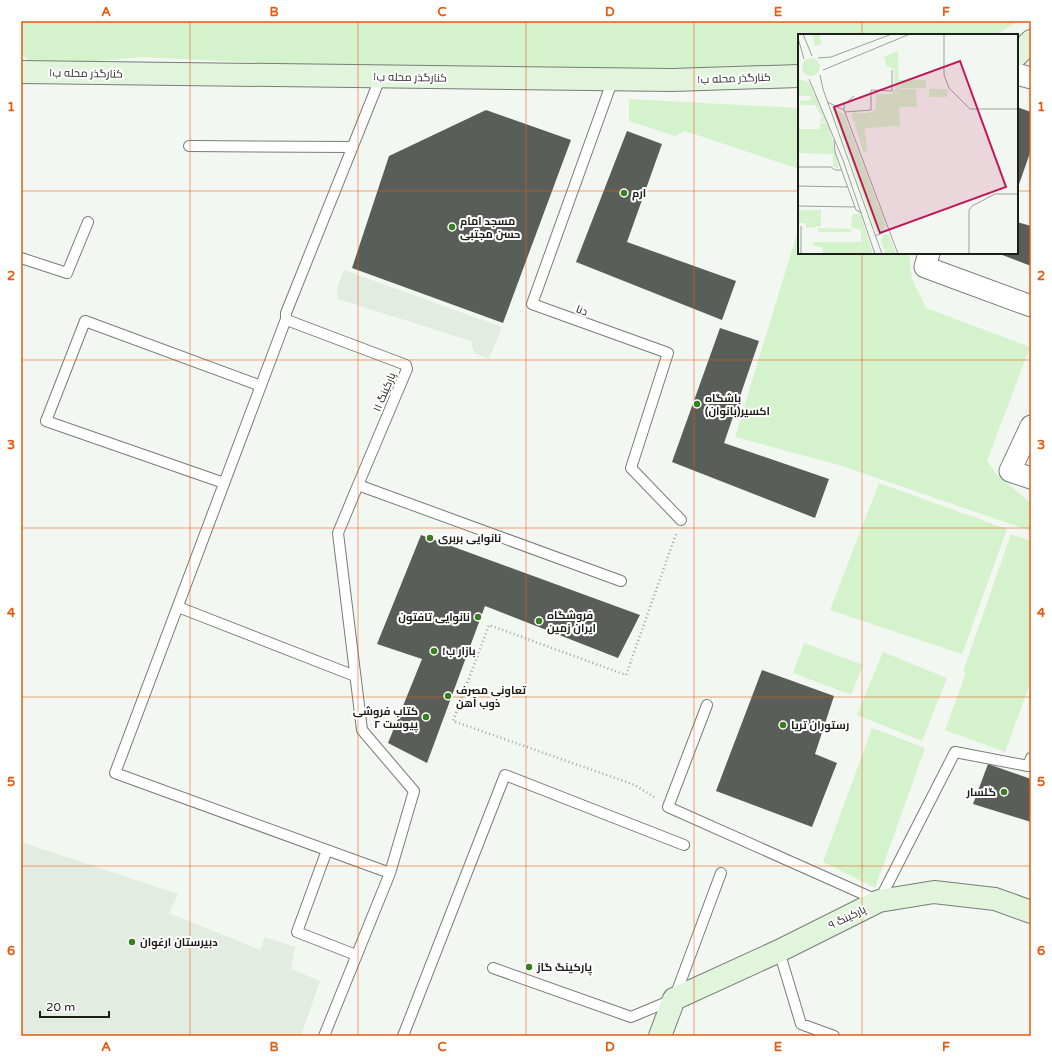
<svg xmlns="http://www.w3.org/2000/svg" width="1052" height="1057" viewBox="0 0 1052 1057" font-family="'Varela Round',Cairo,sans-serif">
  <rect width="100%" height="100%" fill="#f2f7f1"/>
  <path fill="#e3ece0" d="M344 270 502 327 489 359 474 353 471 341 338 299 337 288Z
    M21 842 178 894 169 913 260 950 265 937 295 947 291 969 320 981 301 1036H21Z"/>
  <path fill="#d4f2cc" d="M21 21H1018L997 35H799V67L378 69 143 57 36 66 21 54Z
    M629 99 799 108V169L685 131 675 136 629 121Z
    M799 227V253H909L912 279 926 308 1030 347 987 461 997 475 1031 503V531L839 465 735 437Z
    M879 483 1007 529 962 654 830 610Z
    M1011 534 1031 541V681L1005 752 945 730 966 673 963 672Z
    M804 643 863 665 851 695 793 673Z
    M883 652 947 678 922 741 857 715Z
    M872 728 925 748 875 888 823 862Z"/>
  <path fill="#5a5e59" d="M1017 107 1031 112V150L1017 190Z
    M486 110 571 140 503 323 352 268 389 156Z
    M627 131 662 144 627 242 736 281 722 320 576 262Z
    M1017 222 1031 226V266L997 253H1017Z
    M720 328 759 341 724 443 829 479 815 518 672 462Z
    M421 535 640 615 618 658 485 606 427 763 388 743 422 659 377 644Z
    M762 670 834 696 815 754 837 763 812 827 716 791Z
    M988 764 1031 779V822L973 804Z"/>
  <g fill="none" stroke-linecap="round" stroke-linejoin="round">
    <g stroke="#797d78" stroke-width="12">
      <path id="lane" d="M381 76 286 313V319L292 322 406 365 407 369 358 485 621 581
        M613 79 532 304 668 353 631 468 681 520
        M189 146 353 147
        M21 258 67 273 88 222
        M286 319 115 773 390 873
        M224 483 46 421 85 321 261 386
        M178 607 355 676
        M707 705 668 807 879 901 955 752 1028 766 1031 758
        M327 850 297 932 356 955
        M779 951 801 1024 834 1036
        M493 968 631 1017 674 999 721 873
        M324 1036 390 873 414 791 362 730 338 533 358 485
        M403 1036 505 775 684 845"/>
    </g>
    <g stroke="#797d78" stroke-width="23">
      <path id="street" d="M1017 74 1031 78
        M929 253 925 267 1031 306
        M1031 426 1010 471 1031 478"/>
    </g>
    <g stroke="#797d78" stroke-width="24">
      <path id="secondary" d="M1017 55 1031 41
        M21 72 672 80 799 76
        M660 1036 674 999 779 951 879 901 934 892 995 899 1031 912"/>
    </g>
    <path stroke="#a1a5a0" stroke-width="2.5" stroke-dasharray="1 3" stroke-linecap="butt" d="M654 797 635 785 453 721 489 625 626 675 676 534"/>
    <use href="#lane" stroke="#fff" stroke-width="10"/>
    <use href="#street" stroke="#fff" stroke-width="21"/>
    <use href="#secondary" stroke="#e0f5db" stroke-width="22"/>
  </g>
  <path fill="none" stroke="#e8590c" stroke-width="1" stroke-opacity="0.55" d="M190 21V1036M358 21V1036M526 21V1036M694 21V1036M862 21V35M21 191H799M1017 191H1031M862 253V1036M21 360H1031M21 528H1031M21 697H1031M21 866H1031"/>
  <g fill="#397e21" stroke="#fff" stroke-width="1.5">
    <circle cx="624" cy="193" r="4"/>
    <circle cx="452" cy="227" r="4"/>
    <circle cx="697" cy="404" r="4"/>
    <circle cx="430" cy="538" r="4"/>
    <circle cx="478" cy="617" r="4"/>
    <circle cx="539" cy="621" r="4"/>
    <circle cx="434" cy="651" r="4"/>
    <circle cx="448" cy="696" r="4"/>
    <circle cx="426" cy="717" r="4"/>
    <circle cx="783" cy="725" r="4"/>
    <circle cx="1004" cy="792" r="4"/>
    <circle cx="132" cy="942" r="4"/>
    <circle cx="529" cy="967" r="4"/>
  </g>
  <g text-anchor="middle" stroke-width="4" stroke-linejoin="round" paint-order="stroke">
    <g font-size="11" fill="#1d1e1c" stroke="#fff">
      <text transform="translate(86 73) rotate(1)" y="4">کنارگذر محله ب۱</text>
      <text transform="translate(410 77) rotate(1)" y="4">کنارگذر محله ب۱</text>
      <text transform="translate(734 78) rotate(-2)" y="4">کنارگذر محله ب۱</text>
      <text transform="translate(582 310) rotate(20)" y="4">دنا</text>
      <text transform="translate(384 392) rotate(-67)" y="4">پارکینگ ۱۱</text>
      <text transform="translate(847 917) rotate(-26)" y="4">پارکینگ ۹</text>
    </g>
    <g font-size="11" font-weight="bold" fill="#1d1e1c" stroke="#fff" text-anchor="start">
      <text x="632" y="197">ارم</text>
      <text x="460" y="225">مسجد امام<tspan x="460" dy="13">حسن مجتبی</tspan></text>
      <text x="705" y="402">باشگاه<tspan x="705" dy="13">اکسیر(بانوان)</tspan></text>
      <text x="438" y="542">نانوایی بربری</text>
      <text x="547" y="619">فروشگاه<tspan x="547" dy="13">ایران زمین</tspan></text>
      <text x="470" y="621" text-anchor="end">نانوایی تافتون</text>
      <text x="442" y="655">بازار ب۱</text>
      <text x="456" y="694">تعاونی مصرف<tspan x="456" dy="13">ذوب آهن</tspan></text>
      <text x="418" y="715" text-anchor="end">کتاب فروشی<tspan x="418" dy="13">پیوست ۲</tspan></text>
      <text x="791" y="729">رستوران تریا</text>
      <text x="996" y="796" text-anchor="end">گلسار</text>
      <text x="140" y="946">دبیرستان ارغوان</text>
      <text x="537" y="971">پارکینگ گاز</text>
    </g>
  </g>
  <g transform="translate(798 34)">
    <rect width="220" height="220" fill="#f2f7f1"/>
    <path d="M14 0H21L24 10 17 12ZM100 17 101 68V55H118L119 73H101L102 92 67 94 69 118 66 119 53 79H71L78 75V60H94L97 54 96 35 88 32 87 24H82ZM4 33a9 9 0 1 1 18 0a9 9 0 1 1-18 0ZM0 45 11 48 29 88H23L22 84H25L17 71H3L2 67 14 66 12 62H2L0 64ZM101 46H128V54H102ZM131 55H150L149 63H131ZM33 72 46 81 88 192 83 198H78ZM22 89H30L41 135 35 132V120L0 119V95H22ZM0 176H23V192L8 194V189H0ZM62 179 75 220H25L24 213 16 212 15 208H63V196L53 193 54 181ZM20 194 53 195V198H20ZM90 200 92 204 98 220H88L83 208 85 201Z" fill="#d4f2cc"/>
    <path fill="none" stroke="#9da09c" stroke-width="1" d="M5 0 14 22M146 0V41L151 54 172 75H220M0 4 6 25M20 24 33 23 94 0M25 36 112 0M22 41 25 55 84 220M11 45 45 126 77 220M56 62 46 71V76L100 220M29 68 46 76M47 78 73 76V56L94 57V36M36 106 37 118 58 176 64 179M0 133H33L37 136H43M0 152 49 153M0 172 57 173M77 202 90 196M3 220V192M171 220V176L174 172 197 160H220"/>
    <path fill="#c2185b" fill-opacity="0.15" stroke="#c2185b" stroke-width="2" d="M162 27 208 153 82 199 36 73Z"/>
    <rect width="220" height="220" fill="none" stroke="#1d1e1c" stroke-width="2"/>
  </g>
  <rect width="1052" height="1057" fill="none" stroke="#ffffff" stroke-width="44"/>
  <path d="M40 1011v6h69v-6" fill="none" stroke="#1d1e1c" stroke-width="2"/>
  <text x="46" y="1011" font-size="12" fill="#1d1e1c" stroke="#ffffff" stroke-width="3" paint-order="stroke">20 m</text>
  <rect x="22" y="22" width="1008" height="1013" fill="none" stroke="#e8590c" stroke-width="1.5"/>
  <g font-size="13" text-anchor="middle" font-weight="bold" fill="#e8590c">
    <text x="106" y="16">A</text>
    <text x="274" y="16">B</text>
    <text x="442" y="16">C</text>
    <text x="610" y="16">D</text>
    <text x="778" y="16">E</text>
    <text x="946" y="16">F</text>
    <text x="11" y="111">1</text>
    <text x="1041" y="111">1</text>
    <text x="11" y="280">2</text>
    <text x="1041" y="280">2</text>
    <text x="11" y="449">3</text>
    <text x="1041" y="449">3</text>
    <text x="11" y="617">4</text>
    <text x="1041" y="617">4</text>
    <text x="11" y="786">5</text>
    <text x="1041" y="786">5</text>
    <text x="11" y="955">6</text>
    <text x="1041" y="955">6</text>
    <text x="106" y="1051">A</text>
    <text x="274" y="1051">B</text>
    <text x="442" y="1051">C</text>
    <text x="610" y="1051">D</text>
    <text x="778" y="1051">E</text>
    <text x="946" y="1051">F</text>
  </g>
</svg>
